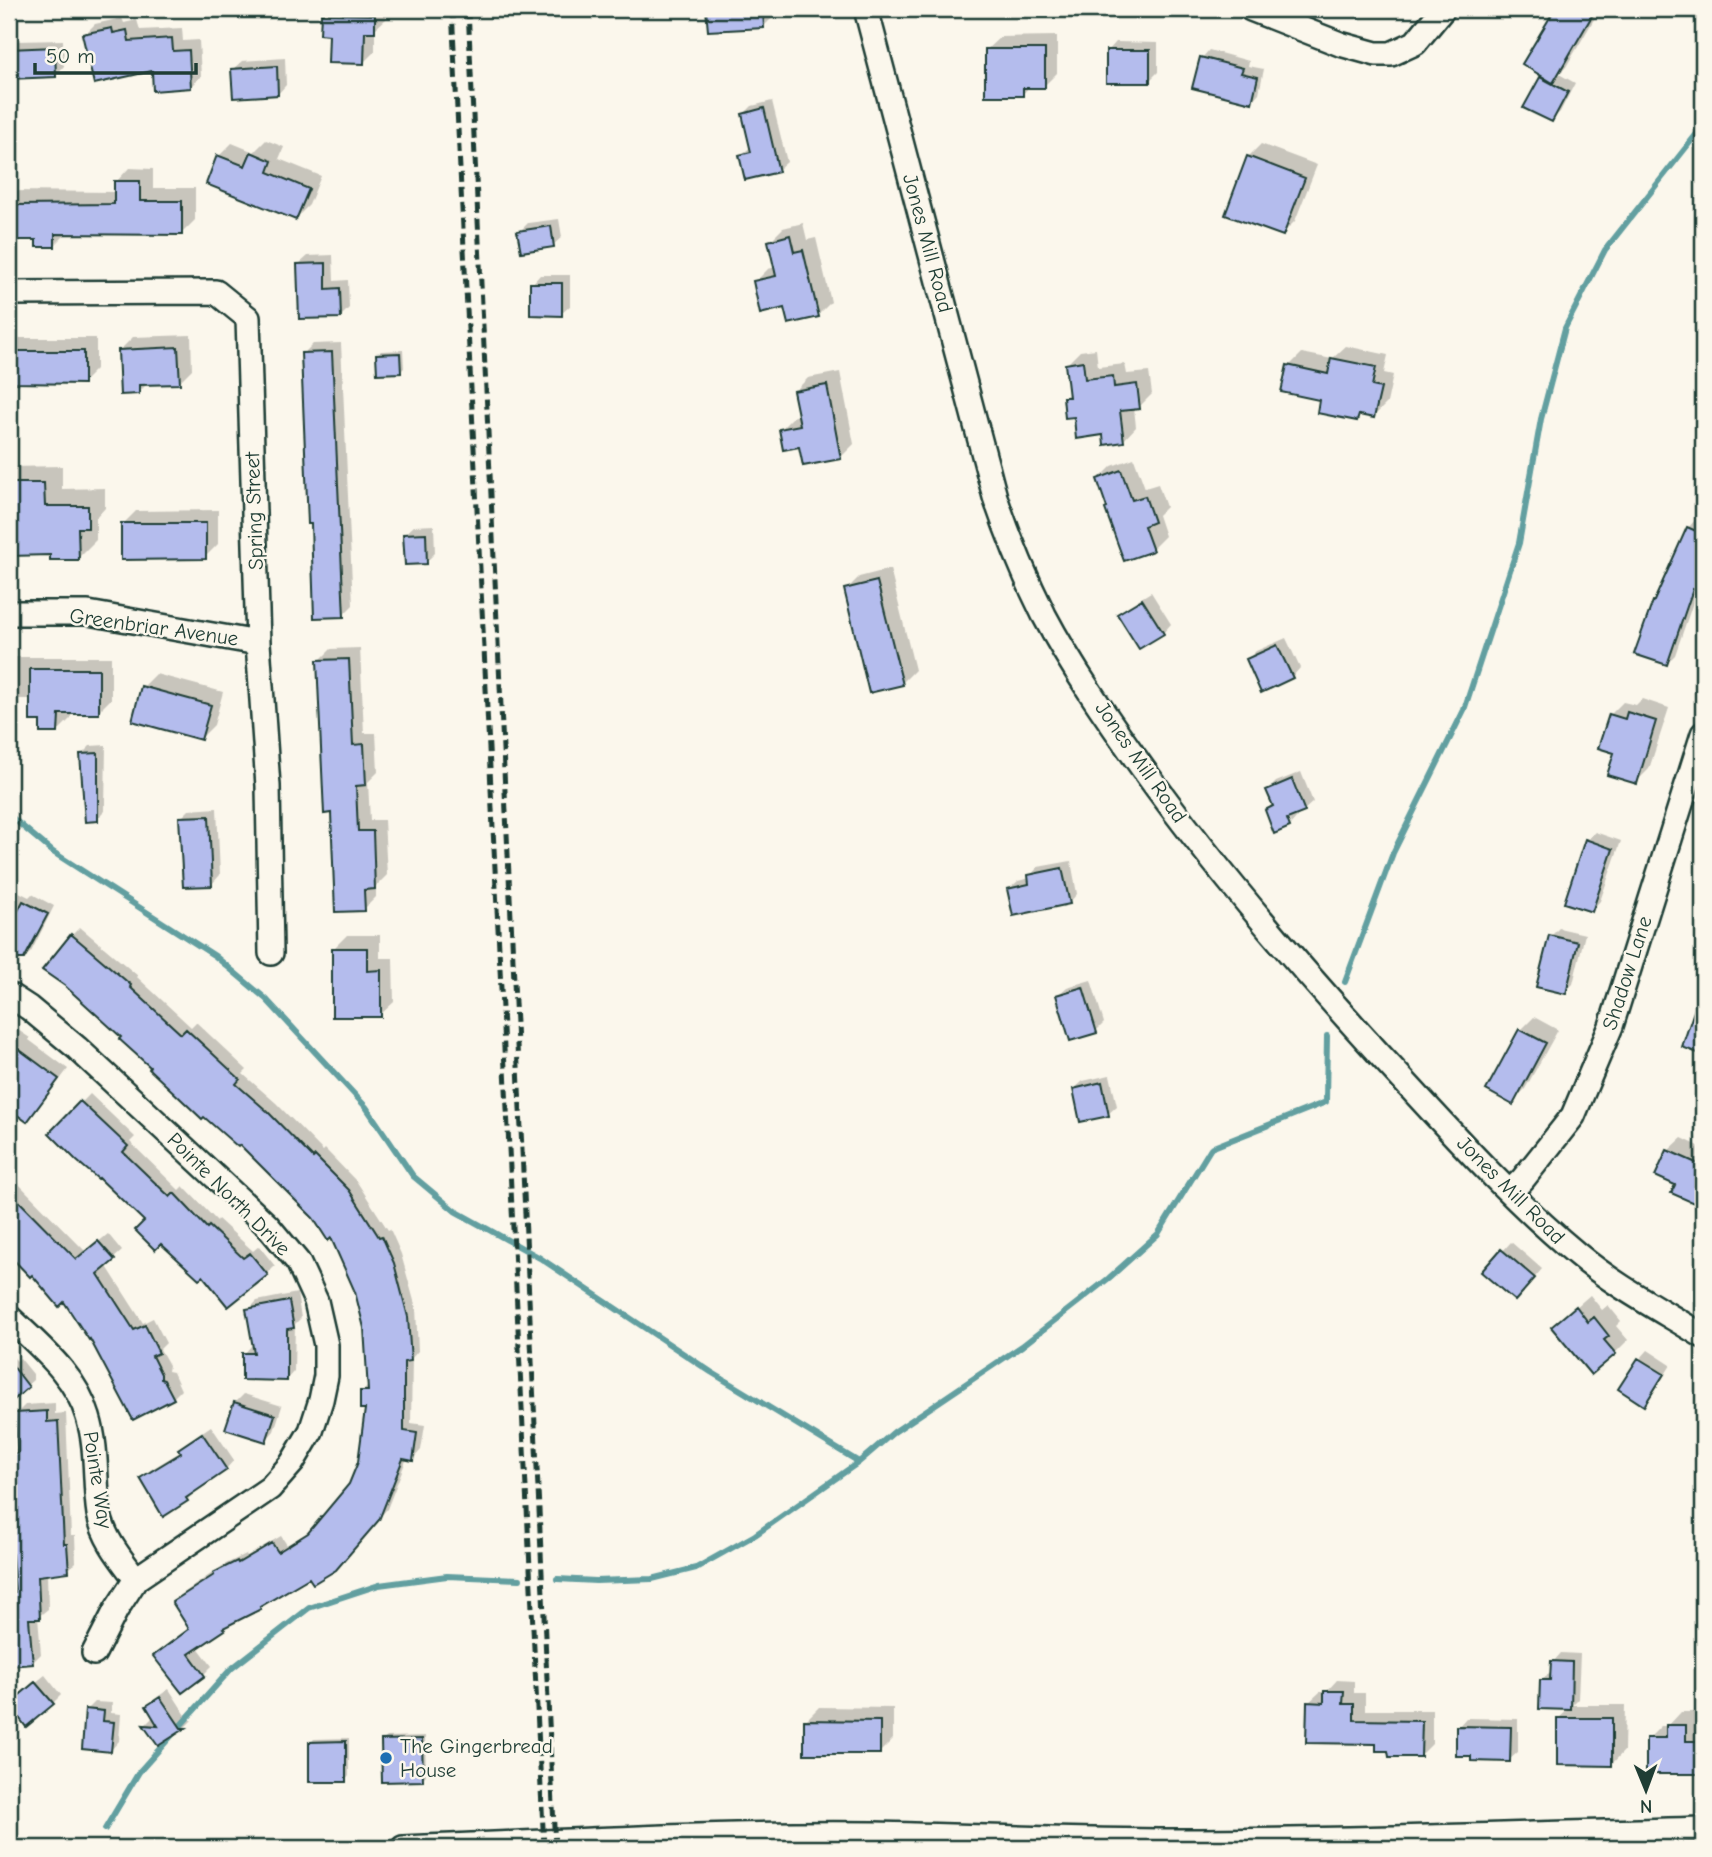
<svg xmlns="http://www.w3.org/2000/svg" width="1712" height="1857" viewBox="0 0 1712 1857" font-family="'Comic Neue',sans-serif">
  <rect width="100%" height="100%" fill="#fbf7ec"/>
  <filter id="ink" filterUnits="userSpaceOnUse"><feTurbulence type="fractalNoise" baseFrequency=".0143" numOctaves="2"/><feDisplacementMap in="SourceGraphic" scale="14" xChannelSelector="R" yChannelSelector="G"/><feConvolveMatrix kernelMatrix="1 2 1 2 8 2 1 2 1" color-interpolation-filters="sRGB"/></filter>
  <g filter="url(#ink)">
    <path fill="#0003" fill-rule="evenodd" d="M327 9H386V19L375 29V51L364 62 331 33 323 14Z
      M708 9H777V13L764 26 709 29Z
      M1557 9H1600L1566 67 1559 74 1575 83 1560 112 1551 120 1541 78 1544 75 1524 64Z
      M122 18 124 23 137 20 140 30 182 28 183 41 199 40 201 76 190 87 84 35 95 24Z
      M1057 36V73L1044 86H1030L1022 95 986 50 1000 37Z
      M63 40 64 66 56 75 9 77V46H13L17 41Z
      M1116 42 1158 43V72L1149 81 1108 51Z
      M1209 50 1249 61 1248 66 1264 69 1259 93 1252 101 1202 58Z
      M285 58 286 85 278 94 233 69 242 61Z
      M772 101 787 162 778 170 741 155 752 146 744 114 752 106Z
      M266 140 284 147 279 159 321 176 309 205 296 218 219 156 232 143 254 152Z
      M1261 144 1317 165 1295 221 1282 234 1248 157Z
      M129 168 153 169V188H195V220L182 233H67L55 245 18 233H9V191L116 192V182Z
      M559 219 562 237 553 245 519 232 528 223Z
      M803 223 807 240 816 238 831 302 818 315 785 306 755 282 768 269 776 267 770 241 783 228Z
      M333 255 334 281 348 280 349 308 340 317 299 264 308 256Z
      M540 275H570V306L561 314 532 284Z
      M191 335 192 369 179 382 148 383 138 393 120 350 133 337Z
      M9 338H96V369L83 382 9 373Z
      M341 343 353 605 343 615 303 354 313 344Z
      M1346 346 1388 355 1384 373 1393 375 1387 403 1374 416 1362 414 1357 419 1289 366 1302 353 1332 359Z
      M1096 349 1098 367 1125 364 1127 374 1149 372 1152 394 1139 407 1134 408 1136 427 1123 441 1104 433 1076 415 1064 398 1070 392 1067 364 1080 351Z
      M403 350 404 368 400 372 377 354 381 351Z
      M840 372 854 444 841 457 801 445 781 429 794 416 800 415 795 391 808 378Z
      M1134 458 1145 488 1158 484 1166 507 1158 515 1165 536 1152 549 1109 507 1099 479 1112 466Z
      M62 466V489L105 488V508L96 518V540L78 558 52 553 9 554V467Z
      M218 510V544L205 557 123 524 136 511Z
      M1696 519 1703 522V581L1699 585 1675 655 1667 663 1688 528Z
      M434 525 435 553 426 562 405 534 414 526Z
      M890 569 915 670 902 683 846 590 859 577Z
      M1151 592 1171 624 1163 633 1119 615 1128 606Z
      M1286 638 1300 668 1292 677 1248 659 1256 651Z
      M360 648 364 733H376L378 772 368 782 370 820H384L387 875 376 886V897L364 909 332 812 319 661 331 649Z
      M9 657H111V699L98 712H71V718L58 731 42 720 32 699H9Z
      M156 674 223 692 214 725 201 738 143 687Z
      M1642 699 1669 708 1649 769 1636 782 1616 752 1610 715 1623 702 1636 705Z
      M106 745 105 811 97 819 81 755 90 746Z
      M1301 772 1313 802 1304 810 1296 814 1297 817 1289 826 1267 810 1273 803 1268 790 1276 782ZM1285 810 1291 824H1287Z
      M217 808 220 875 212 884 181 818 189 810Z
      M1595 832 1621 841 1600 901 1592 910 1587 840Z
      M1071 861 1077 894 1069 903 1009 889 1018 881 1030 878V876L1038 867Z
      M9 887 29 897 32 894 54 906 31 952 22 960 9 953Z
      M80 927 138 976 137 977 191 1027 196 1022 247 1070 243 1074 276 1103 323 1151 325 1149 357 1182 388 1230 390 1229 401 1254 416 1308 418 1351 412 1358 411 1423 425 1425 421 1450 413 1459 407 1458 387 1509 344 1559 309 1575 266 1601 260 1607 230 1622 224 1629 197 1646 212 1666 204 1674 156 1656 191 1628 174 1602 182 1594 224 1565 246 1554 247 1556 281 1536 287 1545 316 1527 351 1485 360 1462 367 1408 362 1392 369 1385 366 1328 356 1291 332 1236 240 1143 153 1067 124 1037 72 935Z
      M1559 928 1585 934 1573 984 1565 992 1551 936Z
      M347 935H380V958H393L394 1002 380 1015 334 948Z
      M1091 980 1104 1023 1096 1031 1058 995 1067 987Z
      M1534 1017 1558 1030 1525 1089 1512 1102 1521 1030Z
      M9 1024 30 1038 29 1040 68 1069 37 1110 27 1120 9 1106Z
      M1110 1075 1117 1106 1108 1114 1074 1089 1083 1081Z
      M90 1094 135 1137 130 1142 179 1190 183 1186 217 1221 218 1219 253 1251 259 1246 275 1266 267 1274 203 1273 147 1221 52 1133Z
      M1682 1138 1703 1148V1205L1674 1192 1677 1184 1668 1151Z
      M9 1174 86 1252 108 1234 122 1251 106 1265 143 1323 153 1318 166 1343 160 1349 169 1365 168 1371 173 1372 181 1390 173 1398 91 1336 65 1299 32 1272 30 1275 9 1253Z
      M1511 1242 1542 1269 1523 1291 1484 1272Z
      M297 1293 301 1318 295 1324 294 1371 286 1380 244 1354 252 1345H255L248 1310 257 1301Z
      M1590 1295 1602 1310 1608 1305 1621 1321 1616 1326 1628 1340 1615 1353 1553 1327Z
      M1648 1350 1671 1365 1652 1395 1643 1404 1620 1389 1640 1359Z
      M9 1353 17 1361 20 1358 33 1374V1380L9 1401Z
      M244 1394 282 1406 274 1431 266 1440 235 1403Z
      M55 1403V1414L66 1413 71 1536H75L76 1562 68 1570 47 1573 48 1609 38 1617 41 1654 32 1663 9 1664V1585H16L9 1455 18 1446 17 1413 25 1405Z
      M211 1426 234 1460 226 1469 194 1490 195 1492 188 1499 183 1489 142 1479 150 1470 182 1451 181 1449 189 1441Z
      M1561 1653 1580 1654 1578 1699 1572 1705H1625L1624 1751 1611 1765 1559 1718 1570 1708 1541 1681 1550 1672H1552L1553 1662Z
      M45 1675 61 1695 53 1703 19 1696Z
      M1337 1680 1354 1681V1693H1365V1710H1432V1744L1421 1755 1390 1749 1308 1703 1320 1692H1326Z
      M169 1689 189 1720H192L185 1727 158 1744 145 1725 154 1716 148 1706 156 1698Z
      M95 1702 112 1703 111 1713 121 1714 119 1741 111 1750 87 1710Z
      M819 1707 893 1708V1739L879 1753 806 1720Z
      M1681 1712H1698V1728L1703 1729V1772H1648V1739L1661 1726H1668Z
      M1466 1718 1518 1719V1752L1509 1760 1472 1754 1458 1727Z
      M425 1736 426 1775 422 1779 383 1740 387 1737Z
      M349 1738V1776L346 1780 311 1742 314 1739Z"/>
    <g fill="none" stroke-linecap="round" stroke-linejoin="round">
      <path stroke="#629fa0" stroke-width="6" d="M9 815 53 852 215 956 266 999 366 1107 413 1176 455 1211 540 1258 711 1372 859 1462
        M1345 982 1393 853 1464 710 1519 543 1541 419 1565 328 1605 250 1703 126
        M557 1579 596 1581 652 1579 696 1568 755 1535 859 1462 894 1432 1022 1346 1109 1278 1158 1234 1211 1148 1326 1102 1327 1036
        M105 1829 139 1772 231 1669 309 1608 379 1585 447 1576 520 1579"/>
    </g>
    <path fill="#b4bced" stroke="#1f3d34" stroke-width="2" d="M706 9H763L764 28 708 31Z
      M1555 9H1596L1553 83 1522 64Z
      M321 14 375 15V32H365L364 64 328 63 329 35 320 34Z
      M112 28 113 33 127 30 129 41 172 38 173 51 189 50 191 88 153 91 152 71 94 84 82 34Z
      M55 47 56 77 9 79V49Z
      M985 49H1045V88H1023V96H985Z
      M1106 50H1150V83H1106Z
      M1200 57 1243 68 1241 73 1258 77 1252 103 1192 88Z
      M277 66 278 95 233 98 231 69Z
      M1540 77 1568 92 1552 122 1523 108Z
      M764 108 779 172 745 180 739 155 751 152 742 114Z
      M251 152 272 161 268 172 309 189 296 220 206 184 217 155 245 166Z
      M1247 156 1305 178 1283 236 1225 215Z
      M114 181H140V201H182V235L55 234V247H36V240H16V205L114 204Z
      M551 226 554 247 521 252 517 231Z
      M790 235 794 252 803 250 819 317 788 324 784 308 760 314 753 281 776 276 768 241Z
      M326 263V289L340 288 341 318 299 319 297 264Z
      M530 283H562V316L530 315Z
      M178 347 180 384 139 385V394L120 395 118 350Z
      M14 351H84V384L13 383Z
      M332 352 344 617 314 618 311 524H308L301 353Z
      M400 353 401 373 377 374 376 354Z
      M1331 358 1376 367 1372 386 1381 388 1374 418 1359 415 1357 421 1317 413 1319 400 1281 392 1287 365 1328 374Z
      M1083 361 1085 379 1113 376 1114 387 1137 384 1140 409 1120 411 1124 442 1104 445 1103 435 1076 439 1074 417 1065 418 1063 397H1069L1065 364Z
      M827 385 841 459 803 466 799 447 783 450 779 429 800 425 793 391Z
      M1121 470 1132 500 1145 496 1154 522 1144 526 1153 551 1124 561 1105 509 1107 508 1097 479Z
      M9 483H44L45 506H88V528H78L79 560H50V555L9 556Z
      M121 523H206V559L121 560Z
      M1687 527 1703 534V574L1696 590 1693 589 1667 665 1634 654 1653 601H1654Z
      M426 533 427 564 405 565 403 534Z
      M877 581 903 685 869 693 844 589Z
      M1142 599 1164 634 1139 649 1117 614Z
      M1277 645 1293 678 1261 693 1246 659Z
      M349 659 353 745 364 744 366 785 356 786 358 831H373L375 889 364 890 365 911 335 912 331 813 324 814 317 660Z
      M30 669H99V714H59L58 733H40V721H30Z
      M141 686 211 705 201 740 132 721Z
      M1627 712 1656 721 1637 784 1607 775 1614 753 1598 748 1609 714 1625 719Z
      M98 753V821L85 822 80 754Z
      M1292 779 1305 812 1287 819 1290 827 1274 834 1265 810 1273 806 1266 790Z
      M209 816 212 886 183 887 179 817Z
      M1585 839 1613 849 1592 912 1564 903Z
      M1062 868 1070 904 1013 916 1007 889 1029 884 1028 875Z
      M23 901 48 914 24 959H17L9 955V928Z
      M71 934 131 985 130 987 181 1034 186 1029 240 1079 236 1084 267 1111 313 1158 315 1156 349 1190 379 1237 382 1236 394 1263 408 1317 411 1361 404 1362V1431L417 1433 413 1461 403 1459 379 1520 336 1570 313 1584 309 1578 260 1607 261 1609 223 1628 225 1630 189 1654 205 1676 182 1693 153 1656 189 1629 172 1602 214 1575 213 1573 237 1561 238 1563 272 1543 278 1552 308 1533 349 1484 358 1462 365 1409H360V1391H368L364 1328 355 1292 331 1238 328 1241 313 1218 240 1145 238 1147 204 1117 202 1119 149 1069 150 1067 119 1039 121 1037 65 986 42 970Z
      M1549 935 1578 942 1566 994 1536 987Z
      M332 948H367V971L381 970V1017H332Z
      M1083 987 1097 1033 1070 1041 1056 995Z
      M1700 993 1703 994V1055L1682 1047Z
      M1519 1029 1546 1043 1513 1105 1486 1090Z
      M9 1042 59 1079 27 1122 9 1109Z
      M1102 1082 1109 1116 1080 1122 1073 1089Z
      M80 1101 128 1146 123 1152 170 1197 174 1193 207 1228 209 1226 243 1258 250 1253 268 1275 228 1307 203 1276 199 1279 161 1244 155 1250 135 1230 144 1221 99 1178 98 1179 77 1161 49 1133Z
      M1667 1150 1703 1166V1207L1671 1193 1675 1185 1655 1176Z
      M9 1191 76 1259 98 1241 115 1260 98 1274 134 1330 145 1325 159 1353 152 1356 161 1374V1379L164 1380 174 1399 133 1420 90 1339 89 1340 64 1302 59 1307 32 1275 30 1277 9 1255Z
      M1501 1249 1535 1278 1515 1301 1481 1272Z
      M289 1301 294 1328 287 1329V1381L242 1380V1353H254L246 1309Z
      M1576 1306 1588 1322 1594 1317 1609 1336 1604 1340 1616 1354 1591 1375 1551 1327Z
      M1638 1358 1664 1374 1644 1406 1618 1389Z
      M9 1361 29 1387 9 1404Z
      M234 1402 275 1415 266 1442 225 1429Z
      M47 1411V1422L58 1421 64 1544H67L69 1572 38 1576 40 1619H29L33 1664 9 1666V1592H15L9 1515V1454H17L15 1413Z
      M202 1433 227 1470 186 1498 188 1501 163 1517 140 1478 181 1453 178 1449Z
      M1551 1661 1572 1662 1571 1710 1539 1709 1540 1680H1550Z
      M35 1682 54 1704 26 1727 9 1704Z
      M1324 1691H1344L1343 1704H1354V1720L1422 1721 1421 1757H1389L1388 1751H1376V1744L1306 1743 1307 1702 1324 1703Z
      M160 1697 181 1728H186L158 1746 143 1725 158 1726 146 1706Z
      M85 1709 104 1711 103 1721 114 1722 111 1752 82 1749Z
      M1557 1718H1612V1766L1557 1765Z
      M804 1720 880 1721V1754H804Z
      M1666 1725H1686V1741H1703V1774H1646V1738H1666Z
      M1456 1726 1511 1727 1510 1762 1471 1761V1756H1456Z
      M422 1739 423 1781 382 1782 381 1740Z
      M346 1741V1782H309V1742Z"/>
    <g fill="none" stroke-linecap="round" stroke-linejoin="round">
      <g stroke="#1f3d34" stroke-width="28">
        <path id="minor" d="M866 9 995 497C1009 538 1025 577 1044 615 1072 668 1107 718 1141 766 1214 868 1296 963 1380 1055 1442 1122 1506 1195 1577 1254 1615 1286 1661 1310 1703 1336
          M1251 9 1340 44 1376 54H1391L1415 43 1443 9
          M9 293 216 292 248 318 258 643 268 786 271 953
          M9 613H88L258 643
          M9 995 29 1008 77 1048 268 1226 298 1262 316 1301 326 1345V1376L321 1400 311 1431 292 1463 270 1488 136 1579 116 1610 94 1653
          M1510 1192 1523 1179 1573 1116 1611 1026 1703 734
          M9 1317C39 1346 76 1375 88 1417 98 1449 94 1482 99 1514 104 1539 121 1559 136 1579
          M403 1848C560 1842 717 1832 874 1834 974 1836 1074 1841 1174 1841 1351 1841 1527 1834 1703 1829"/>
      </g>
      <use href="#minor" stroke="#fbf7ec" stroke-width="23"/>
      <path stroke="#1f3d34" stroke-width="5" stroke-dasharray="10 5" stroke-linecap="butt" d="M452 9 544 1848
        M468 9 555 1848"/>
    </g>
  </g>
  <circle fill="#1f6fb2" stroke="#fbf7ec" stroke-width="2.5" cx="386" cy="1758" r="7"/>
  <g text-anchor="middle" stroke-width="5" stroke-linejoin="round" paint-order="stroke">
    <g font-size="21" fill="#1f3d34" stroke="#fbf7ec">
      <text transform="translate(928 243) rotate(75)" y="7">Jones Mill Road</text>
      <text transform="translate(254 511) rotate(-92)" y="7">Spring Street</text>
      <text transform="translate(154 627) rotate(8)" y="7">Greenbriar Avenue</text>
      <text transform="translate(1141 762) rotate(55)" y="7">Jones Mill Road</text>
      <text transform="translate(1627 973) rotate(-72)" y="7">Shadow Lane</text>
      <text transform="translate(1511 1190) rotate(45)" y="7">Jones Mill Road</text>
      <text transform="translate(229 1194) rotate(45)" y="7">Pointe North Drive</text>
      <text transform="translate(98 1480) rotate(81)" y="7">Pointe Way</text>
    </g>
    <g font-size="21" fill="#1f3d34" stroke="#fbf7ec" text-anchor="start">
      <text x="400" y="1753">The Gingerbread<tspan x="400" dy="24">House</tspan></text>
    </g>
  </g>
  <rect width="1712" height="1857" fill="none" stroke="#fbf7ec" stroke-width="35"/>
  <rect x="18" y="18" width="1677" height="1822" fill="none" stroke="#1f3d34" stroke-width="2.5" filter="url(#ink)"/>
  <g transform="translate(1646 1790) rotate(179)" stroke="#fbf7ec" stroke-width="5" paint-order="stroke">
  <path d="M0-5L12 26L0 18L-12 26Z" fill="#1f3d34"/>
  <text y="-10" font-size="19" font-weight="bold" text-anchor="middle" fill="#1f3d34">N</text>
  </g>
  <path d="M35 63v10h161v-10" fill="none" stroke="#1f3d34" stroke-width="3.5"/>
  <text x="46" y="63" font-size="21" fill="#1f3d34" stroke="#fbf7ec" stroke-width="5" paint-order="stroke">50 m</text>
</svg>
